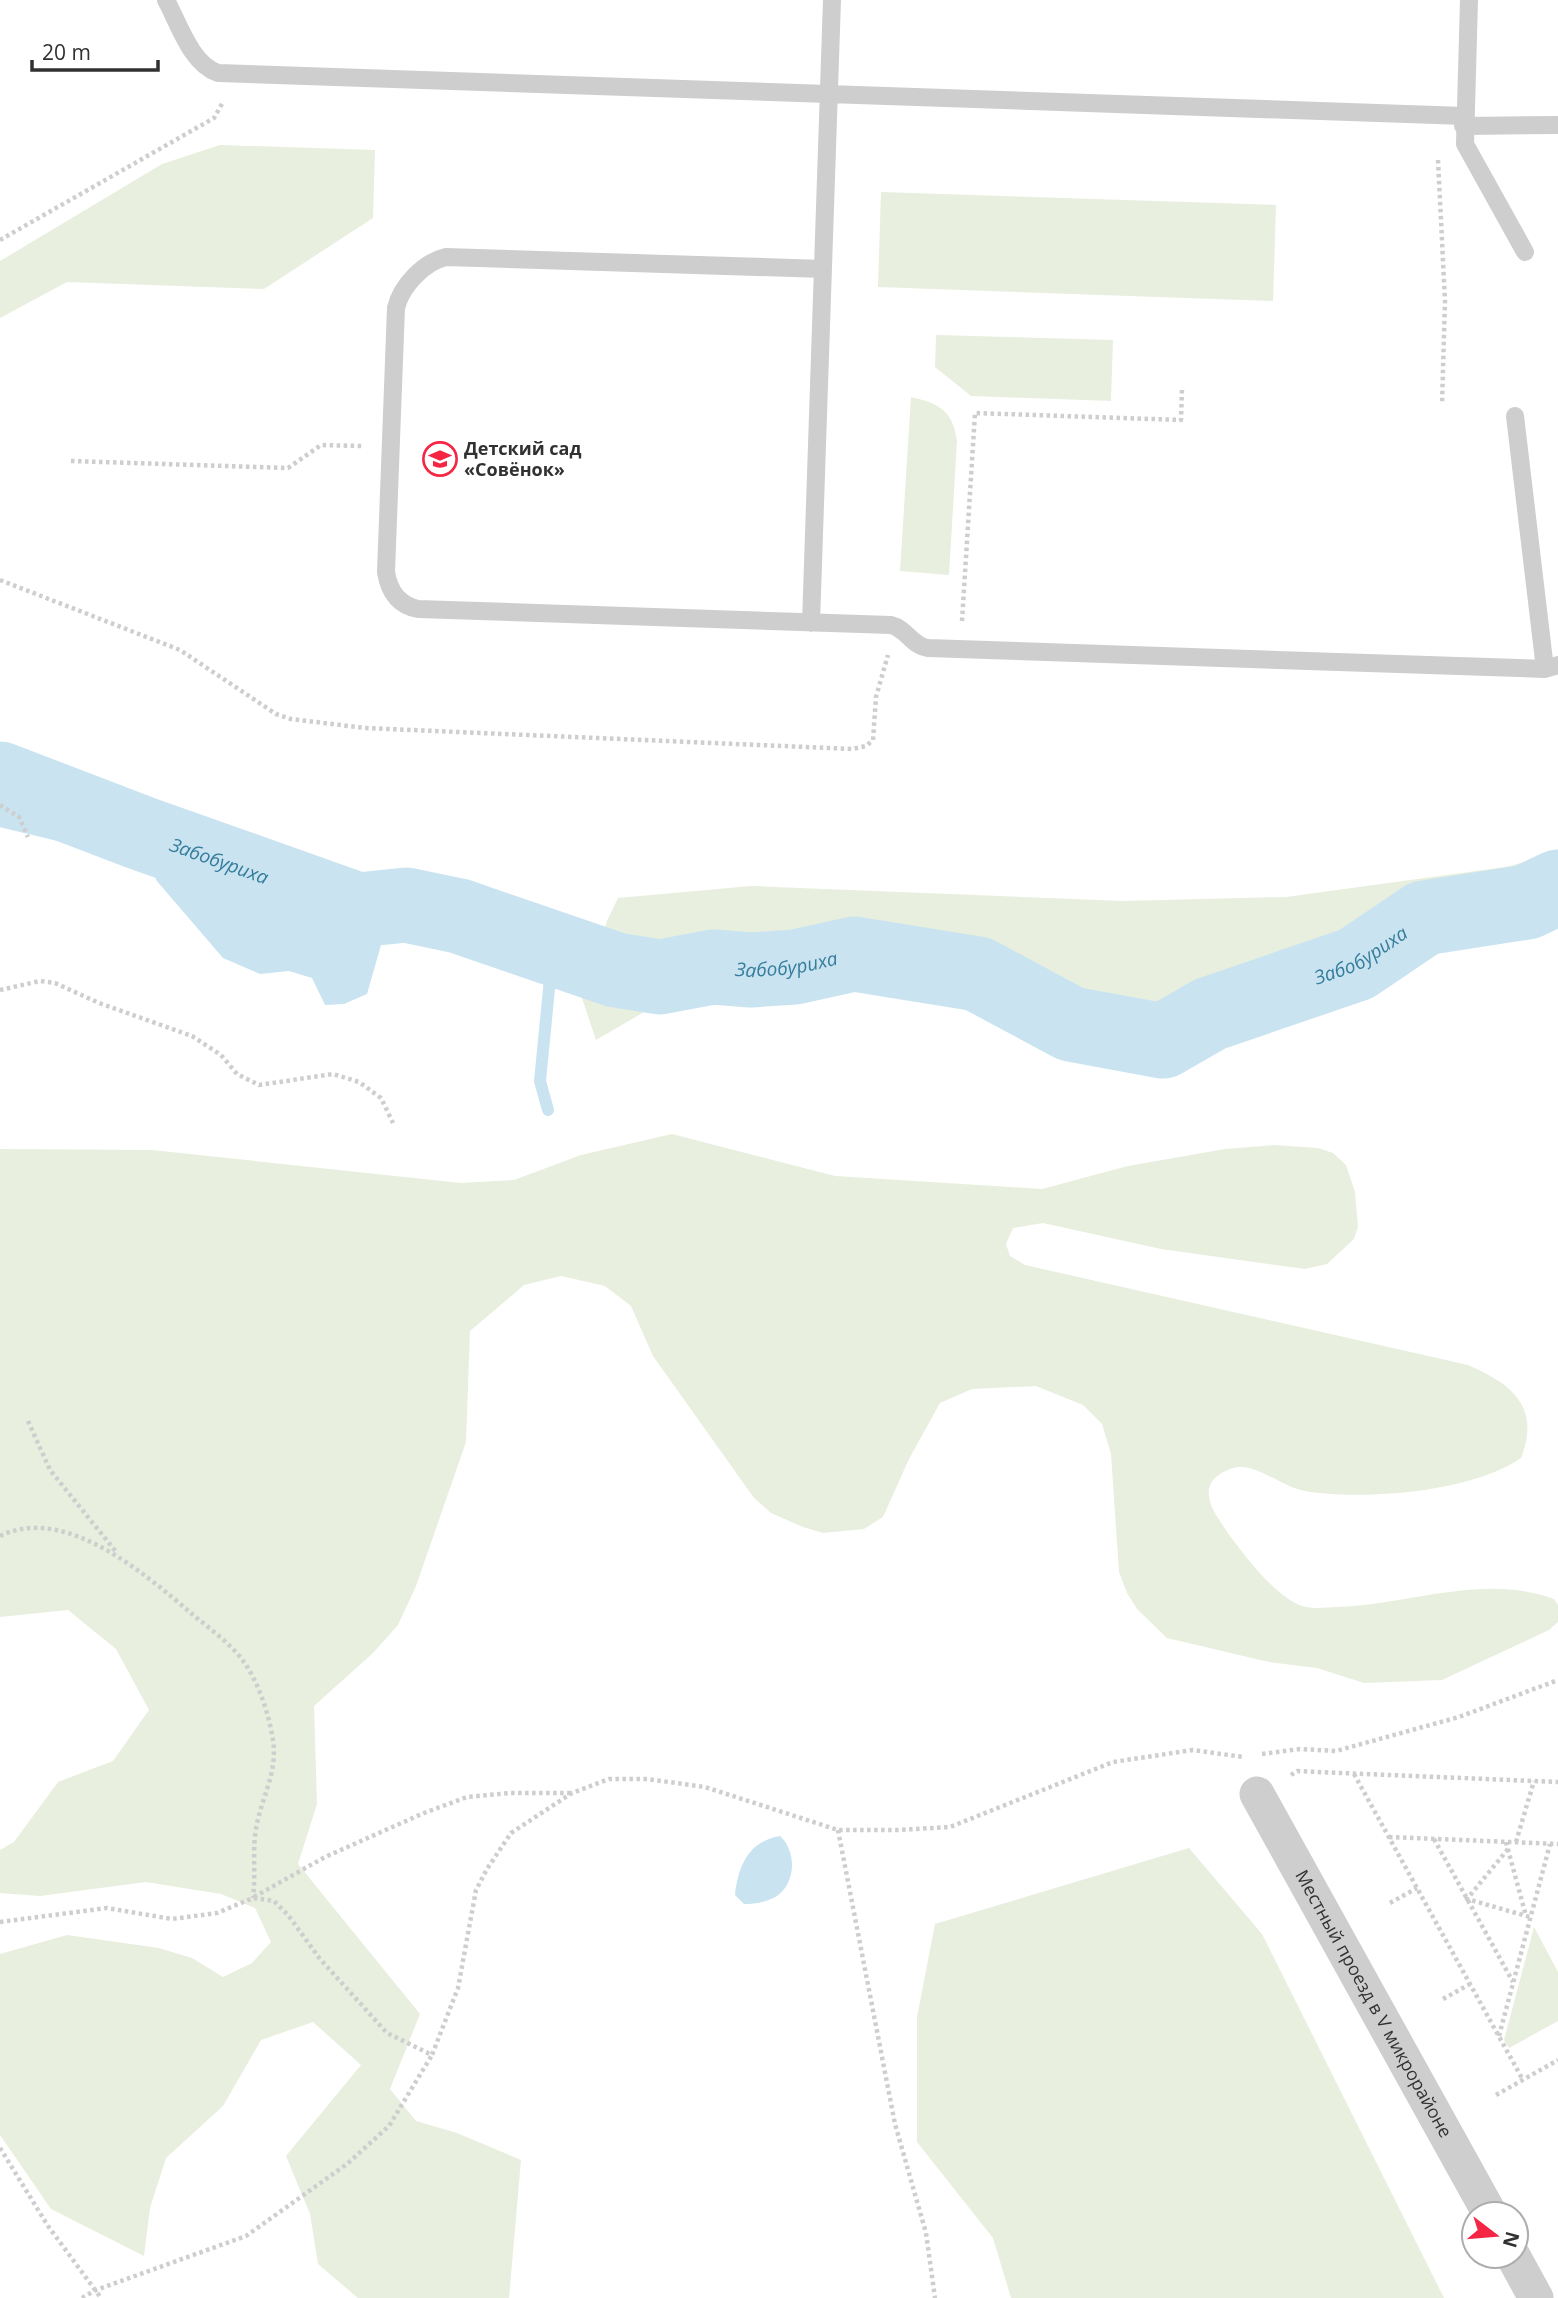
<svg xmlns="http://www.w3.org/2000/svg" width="1558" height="2298" viewBox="0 0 1558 2298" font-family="'Open Sans',sans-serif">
  <rect width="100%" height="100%" fill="#fff"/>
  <path fill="#e8efde" d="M220 145 375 150 373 218 264 289 67 282 0 318V261L162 164Z
    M881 192 1276 205 1273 301 878 287Z
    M936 335 1113 340 1111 401 971 396 935 367Z
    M911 397C939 403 953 411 957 441L949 575 900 571Z
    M1558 854V919L1325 985 1243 1016 1169 1051 1081 1040 968 986 868 975 651 1008 596 1040 582 998 607 921 618 898 751 886 1123 901 1286 897 1505 867Z
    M672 1134 835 1176 1042 1189 1128 1166 1225 1149 1274 1145 1318 1148 1333 1153 1346 1165 1355 1192 1358 1227 1354 1239 1327 1264 1305 1269 1161 1249 1043 1223 1013 1228 1006 1244 1010 1256 1025 1265 1468 1365C1512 1384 1541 1407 1521 1458 1473 1492 1362 1501 1305 1491 1282 1488 1253 1459 1230 1469 1204 1479 1204 1496 1218 1518 1233 1542 1277 1602 1306 1607 1316 1609 1328 1607 1338 1607 1408 1605 1484 1573 1554 1599L1558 1605V1622L1549 1630 1442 1680 1364 1683 1317 1668 1269 1662 1167 1638 1137 1609 1127 1593 1119 1572 1111 1454 1102 1424 1083 1405 1036 1386 972 1389 940 1403 909 1459 883 1517 864 1529 823 1533 803 1527 771 1513 754 1498 653 1356 631 1306 605 1286 561 1276 524 1285 470 1331 466 1442 416 1586 398 1625 373 1653 314 1706 317 1804 298 1864 420 2014 390 2089 416 2121 457 2133 521 2160 509 2298H358L318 2264 310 2214 286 2156 361 2065 313 2022 261 2040 223 2106 166 2158 150 2208 144 2256 51 2209 0 2135V1954L67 1935 159 1948 192 1958 223 1977 252 1963 271 1942 255 1908 221 1894 146 1882 40 1896 0 1893V1850L14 1842 58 1782 113 1761 149 1710 116 1649 68 1610 0 1617V1149L152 1150 461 1183 514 1180 581 1155Z
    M1189 1848 1262 1934 1444 2298H1011L993 2238 917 2142V2017L935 1924Z
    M1534 1927 1558 1972V2021L1509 2048 1504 2040Z"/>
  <path fill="#c9e4f0" d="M172 834 246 858 293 869 370 879 390 893 387 924 367 994 344 1004 325 1005 312 978 289 971 260 974 223 958 156 880V856Z
    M780 1836C796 1850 797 1882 777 1896 767 1902 755 1904 744 1904L735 1895C738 1866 749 1841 780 1836Z"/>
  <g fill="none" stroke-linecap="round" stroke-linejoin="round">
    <path stroke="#c9e4f0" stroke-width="12" d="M0 821 96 844 116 843 141 833
      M548 1110 540 1081 553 948"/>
    <path stroke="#c9e4f0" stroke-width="75" id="s1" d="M0 779 141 833 358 910 406 905 459 916 616 970 660 977 713 967 751 970 795 967 854 954 978 974 1071 1024 1163 1041 1210 1014 1356 964 1424 918 1527 902 1558 887"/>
    <path stroke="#cecece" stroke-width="4.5" stroke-dasharray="3.5 3.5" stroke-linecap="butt" d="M1438 160 1445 301 1442 404
      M0 240 214 118 223 102
      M71 461 288 468 321 445 362 446
      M0 580 180 650 276 714 291 719 365 728 852 749 866 746 873 740 876 697 888 655
      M962 621 975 413 1181 420 1182 388
      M0 805 19 817 28 837
      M0 990 40 981 55 983 99 1003 192 1036 221 1055 237 1074 259 1085 333 1074 359 1082 381 1098 393 1123
      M28 1421 50 1470 117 1553
      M0 1536C65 1504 145 1574 192 1614 210 1629 233 1645 246 1665 260 1687 269 1715 273 1740 278 1773 261 1798 256 1829 252 1852 256 1874 253 1898
      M1262 1754 1300 1749 1336 1751 1459 1717 1558 1680
      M1354 1774 1523 2080
      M1291 1775 1297 1771 1317 1772 1558 1782
      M838 1830 895 2124 926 2233 935 2298
      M1389 1837 1558 1844
      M1434 1839 1513 1982
      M1506 1842 1526 1916
      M1516 1842 1534 1781
      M1508 1849 1467 1899 1530 1917
      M254 1897 325 1857 424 1813 467 1797 510 1793H572
      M1390 1903 1417 1888
      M0 1922 107 1908 172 1919 217 1913 253 1898 274 1901 288 1915 320 1959 387 2033 432 2055 458 1988 476 1890 487 1869 511 1833 572 1793 609 1779H647L705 1787 838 1830H898L950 1827 1113 1762 1193 1750 1243 1757
      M1443 1999 1470 1984
      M1499 2036 1550 1844
      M1496 2095 1558 2060
      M0 2148 48 2226 101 2298
      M82 2298 96 2290 246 2236 347 2164 389 2126 432 2055"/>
    <path stroke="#cecece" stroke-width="18" d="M166 0C179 24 191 64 218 73L1464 116
      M1469 0 1465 144 1525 252
      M1463 126 1558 125
      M823 269 446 257C424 262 401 286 396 308L386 572C389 591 398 605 418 609L891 625C907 629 912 646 928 648L1545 669 1558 665
      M1515 416 1545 669
      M811 623 832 0"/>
    <g stroke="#cecece" stroke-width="35">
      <path id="s2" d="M1257 1794 1490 2214"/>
      <path d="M1513 2256 1536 2298"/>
    </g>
  </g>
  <defs>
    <g id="school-ring" transform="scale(1.75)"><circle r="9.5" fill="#fff" stroke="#f52544" stroke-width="1.5"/><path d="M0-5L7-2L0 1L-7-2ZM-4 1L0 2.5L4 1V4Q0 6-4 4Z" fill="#f52544"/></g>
  </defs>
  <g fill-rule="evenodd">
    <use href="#school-ring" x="440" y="459"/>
  </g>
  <g text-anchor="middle" stroke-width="7" stroke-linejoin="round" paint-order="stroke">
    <g font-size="18" font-weight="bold" fill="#313131" stroke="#fff" text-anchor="start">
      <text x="464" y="455">Детский сад<tspan x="464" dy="21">«Совёнок»</tspan></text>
    </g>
    <g font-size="18" fill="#313131" stroke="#fff">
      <text dy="6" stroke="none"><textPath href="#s2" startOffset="240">Местный проезд в V микрорайоне</textPath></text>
    </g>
    <g font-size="19" font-style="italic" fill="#367c9c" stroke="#fff">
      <text dy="7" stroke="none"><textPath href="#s1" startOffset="234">Забобуриха</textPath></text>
      <text dy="7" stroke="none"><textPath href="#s1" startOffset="1432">Забобуриха</textPath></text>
      <text dy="7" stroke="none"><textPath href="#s1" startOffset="822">Забобуриха</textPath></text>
    </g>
  </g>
  <g transform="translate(1495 2235) rotate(106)"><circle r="33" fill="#ffffff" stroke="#adadad" stroke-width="2"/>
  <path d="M0-5L12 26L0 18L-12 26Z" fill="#f52544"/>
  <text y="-10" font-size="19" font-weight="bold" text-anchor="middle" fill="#313131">N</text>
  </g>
  <path d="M32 60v10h126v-10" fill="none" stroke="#313131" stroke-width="3.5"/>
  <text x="42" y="60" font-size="21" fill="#313131" stroke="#ffffff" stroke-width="5" paint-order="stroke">20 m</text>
</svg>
